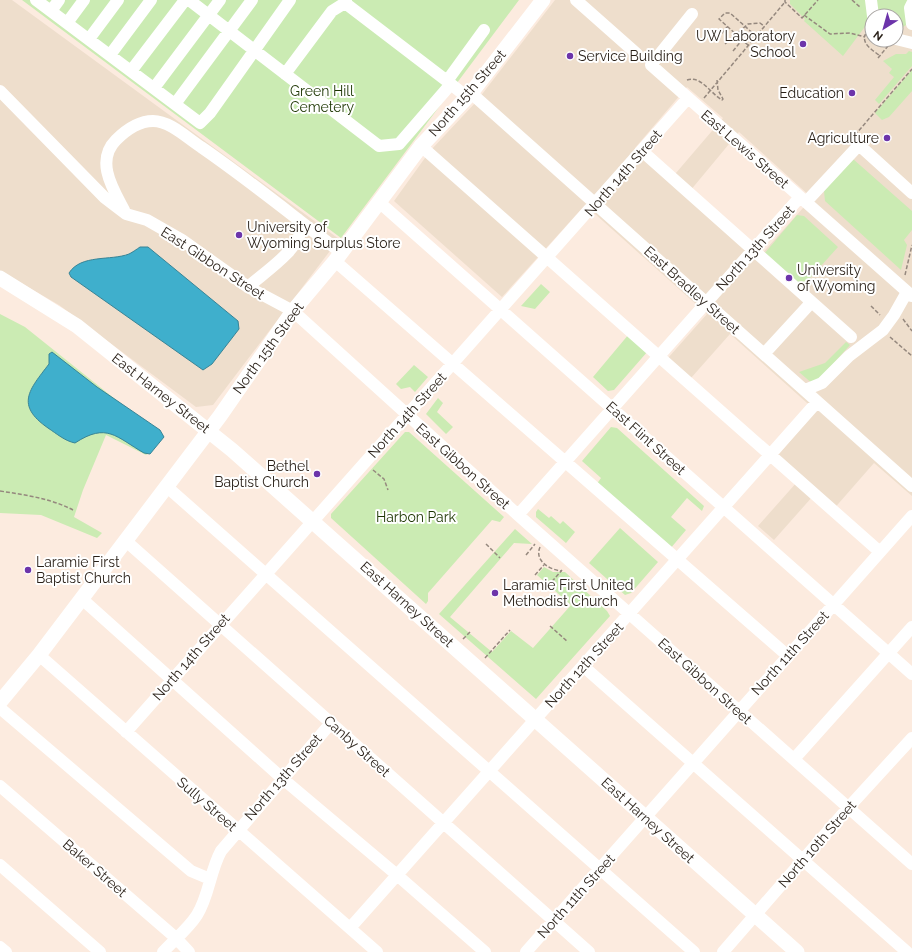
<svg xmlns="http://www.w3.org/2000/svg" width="912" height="952" viewBox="0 0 912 952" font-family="Raleway,sans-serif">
  <rect width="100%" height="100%" fill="#fcebdf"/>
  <path fill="#eedecc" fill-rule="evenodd" d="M0 0H12L339 239 213 405 196 407 59 305 0 271Z
    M555 0H912V496L874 463 832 511 813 496 774 540 758 526 797 482 773 461 816 411 730 334 691 378 668 358 707 314 585 205 502 297 394 201 430 151 476 102ZM872 16H896V40H872ZM687 87 723 118 670 180 635 148ZM739 132 812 198 757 259 690 191Z"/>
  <path fill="#cbebb3" d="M22 0H519L341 238Z
    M790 0H867L870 20 843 56 804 21 805 19 790 4Z
    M875 0H907L906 25 900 29H896V16H878Z
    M909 51 912 52V66L879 104 875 100 894 77 889 73 892 69 883 61 896 54H906Z
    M912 70V91L889 117 882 120 875 113Z
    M853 159 912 211V230L904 240 907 245 901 270 825 201 824 191Z
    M797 215 804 216 838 247 802 287 764 254Z
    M541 284 550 292 535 309 521 306Z
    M0 314 25 327 160 435 153 450 146 455 106 435 83 490 74 517 102 533 97 538 41 515 0 513Z
    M629 334 648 351 614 390 608 391 593 377Z
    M846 342 850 345 814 385 799 372 825 363Z
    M414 365 428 377 415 392 410 387 401 389 396 384Z
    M438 398 443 403 437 412 453 427 446 434 426 414Z
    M611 427 617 428 704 506 702 511 687 498 671 517 686 530 670 549 596 485 601 478 582 461Z
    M405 432H409L504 517 500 522 492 520 428 593V601L426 604 331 518V514Z
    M538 509 549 518 551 516 560 524 563 521 575 532 566 543 536 517V512Z
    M620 528 658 562 631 593 625 595 589 563Z
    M515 529 532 544 514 543 450 617 492 652 511 631 533 648 571 605 537 575 544 567 553 572H565L607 611 610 616 536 699 439 614Z"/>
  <path fill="#3fafcc" stroke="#388496" d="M140 247H148L238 321 239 329 212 364 203 370 71 277 69 273C81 254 111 261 129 254 133 252 137 249 140 247Z
    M52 352 97 387 160 430 164 437 150 454 144 453C116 437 107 422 75 443 65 441 57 434 48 428 15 405 29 390 49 364V354Z"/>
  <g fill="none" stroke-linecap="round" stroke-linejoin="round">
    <path stroke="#95887e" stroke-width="1.5" stroke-dasharray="4 2" stroke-linecap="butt" d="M785 0V2L802 18 818 0
      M852 0 860 7
      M804 15 830 34 850 33 865 37
      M872 31 865 35C862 45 873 50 880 56
      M718 38 727 27
      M725 44 748 24 760 23 764 26
      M748 45 719 19 725 13H730L756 36
      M733 51 742 40
      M878 58 888 46
      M687 80C701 75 711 94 722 100L723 99 718 90 717 80
      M704 98 785 2
      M855 135 912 69
      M905 275 912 245
      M871 306 880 315
      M903 319 912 331
      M890 337 912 356
      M373 470 384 479 388 490
      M0 491C25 495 50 498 73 510
      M486 544 500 558
      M540 547C534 561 550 570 562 571
      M526 555 535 544
      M535 575 544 565
      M548 586 562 570
      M550 626 568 642
      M463 639 470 632
      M485 658 510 630"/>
    <path stroke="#fff" stroke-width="12" d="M36 0 200 123 210 113 290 0
      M189 0 379 146 399 144 451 84
      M576 0 637 54
      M871 0 873 16
      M345 3 447 81
      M912 4 910 8 912 24
      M51 11 59 0
      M692 14 651 65 912 296
      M67 23 84 0
      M89 39 118 0
      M896 39 912 43
      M110 55 151 0
      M131 71 185 0
      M285 74 332 11 345 3 346 0
      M154 88 220 0
      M0 91 105 198 126 214 147 220 182 240 248 287 293 311 518 515 912 864
      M471 93 912 486
      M467 97 447 81 484 30
      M175 104 252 0
      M421 146 880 552
      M642 151 851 337
      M379 202 912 674
      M806 202 859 145 912 193
      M124 210C113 189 95 161 116 140 126 130 138 121 153 121 170 121 187 138 201 147 249 180 294 217 342 253
      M335 261 788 656
      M248 287C262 274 301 249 301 228 301 226 299 222 298 219
      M764 354 808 306
      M805 390 822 383 849 356 883 330 894 315 907 292
      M166 486 694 952
      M518 515 800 197
      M126 541 589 952
      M82 599 283 779 397 875 485 952
      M39 655 377 952
      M583 666 907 952
      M0 708 191 871 210 879
      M126 732 688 98
      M794 759 912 627
      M0 786 176 938 189 952
      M0 865 100 952
      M350 928 817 402
      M0 947 6 952
      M163 952C174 940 188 929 197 915 209 896 210 871 221 851L331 723
      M526 952 912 516
      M723 952 848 808 912 738"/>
    <path stroke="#fff" stroke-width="15" d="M0 278 77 326 232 450 797 952
      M0 702 39 655 220 416 293 311 335 261 421 146 471 93 543 0"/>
  </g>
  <g fill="#6c34aa" stroke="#fff" stroke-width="1.5">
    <circle cx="803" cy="44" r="4"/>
    <circle cx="570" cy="56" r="4"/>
    <circle cx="852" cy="93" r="4"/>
    <circle cx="887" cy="138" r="4"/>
    <circle cx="239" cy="235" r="4"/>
    <circle cx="789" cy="278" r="4"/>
    <circle cx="317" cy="474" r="4"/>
    <circle cx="28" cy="570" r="4"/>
    <circle cx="495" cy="593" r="4"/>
  </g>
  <g text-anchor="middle" stroke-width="4" stroke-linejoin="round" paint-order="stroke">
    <g font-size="14" fill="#281f17" stroke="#fff" text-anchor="start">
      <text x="795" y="41" text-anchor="end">UW Laboratory<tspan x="795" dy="16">School</tspan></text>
      <text x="578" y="61">Service Building</text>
      <text x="844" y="98" text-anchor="end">Education</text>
      <text x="879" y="143" text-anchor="end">Agriculture</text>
      <text x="247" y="232">University of<tspan x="247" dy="16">Wyoming Surplus Store</tspan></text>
      <text x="797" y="275">University<tspan x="797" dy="16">of Wyoming</tspan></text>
      <text x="309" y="471" text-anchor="end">Bethel<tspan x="309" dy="16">Baptist Church</tspan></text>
      <text x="36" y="567">Laramie First<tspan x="36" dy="16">Baptist Church</tspan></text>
      <text x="503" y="590">Laramie First United<tspan x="503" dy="16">Methodist Church</tspan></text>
    </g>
    <g font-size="14" fill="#1d3602" stroke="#fff">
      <text x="322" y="96">Green Hill<tspan x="322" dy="16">Cemetery</tspan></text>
      <text x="416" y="522">Harbon Park</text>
    </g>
    <g font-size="14" fill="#281f17" stroke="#fff">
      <text transform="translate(467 93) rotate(-49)" y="5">North 15th Street</text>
      <text transform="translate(745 149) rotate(41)" y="5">East Lewis Street</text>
      <text transform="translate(623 173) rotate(-49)" y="5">North 14th Street</text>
      <text transform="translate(755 248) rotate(-48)" y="5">North 13th Street</text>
      <text transform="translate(213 263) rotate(33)" y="5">East Gibbon Street</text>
      <text transform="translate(692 290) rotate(42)" y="5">East Bradley Street</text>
      <text transform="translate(268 348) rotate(-54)" y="5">North 15th Street</text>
      <text transform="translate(161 393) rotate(38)" y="5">East Harney Street</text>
      <text transform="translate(407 415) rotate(-48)" y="5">North 14th Street</text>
      <text transform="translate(646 438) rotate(42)" y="5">East Flint Street</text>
      <text transform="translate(463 466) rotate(42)" y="5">East Gibbon Street</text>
      <text transform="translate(407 604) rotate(42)" y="5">East Harney Street</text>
      <text transform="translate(790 653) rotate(-48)" y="5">North 11th Street</text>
      <text transform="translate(191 657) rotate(-49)" y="5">North 14th Street</text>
      <text transform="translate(584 665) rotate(-48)" y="5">North 12th Street</text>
      <text transform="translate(705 681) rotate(42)" y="5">East Gibbon Street</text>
      <text transform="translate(357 746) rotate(42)" y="5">Canby Street</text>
      <text transform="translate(283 777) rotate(-49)" y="5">North 13th Street</text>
      <text transform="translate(207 804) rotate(41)" y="5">Sully Street</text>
      <text transform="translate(648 820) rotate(42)" y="5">East Harney Street</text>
      <text transform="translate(817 844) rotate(-49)" y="5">North 10th Street</text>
      <text transform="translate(95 868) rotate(41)" y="5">Baker Street</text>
      <text transform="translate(576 896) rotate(-48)" y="5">North 11th Street</text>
    </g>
  </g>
  <g transform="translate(884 28) rotate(217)"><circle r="19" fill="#ffffff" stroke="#a9a5a2"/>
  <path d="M0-3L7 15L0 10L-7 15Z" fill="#6c34aa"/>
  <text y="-6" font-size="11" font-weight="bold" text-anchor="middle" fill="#281f17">N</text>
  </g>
</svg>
